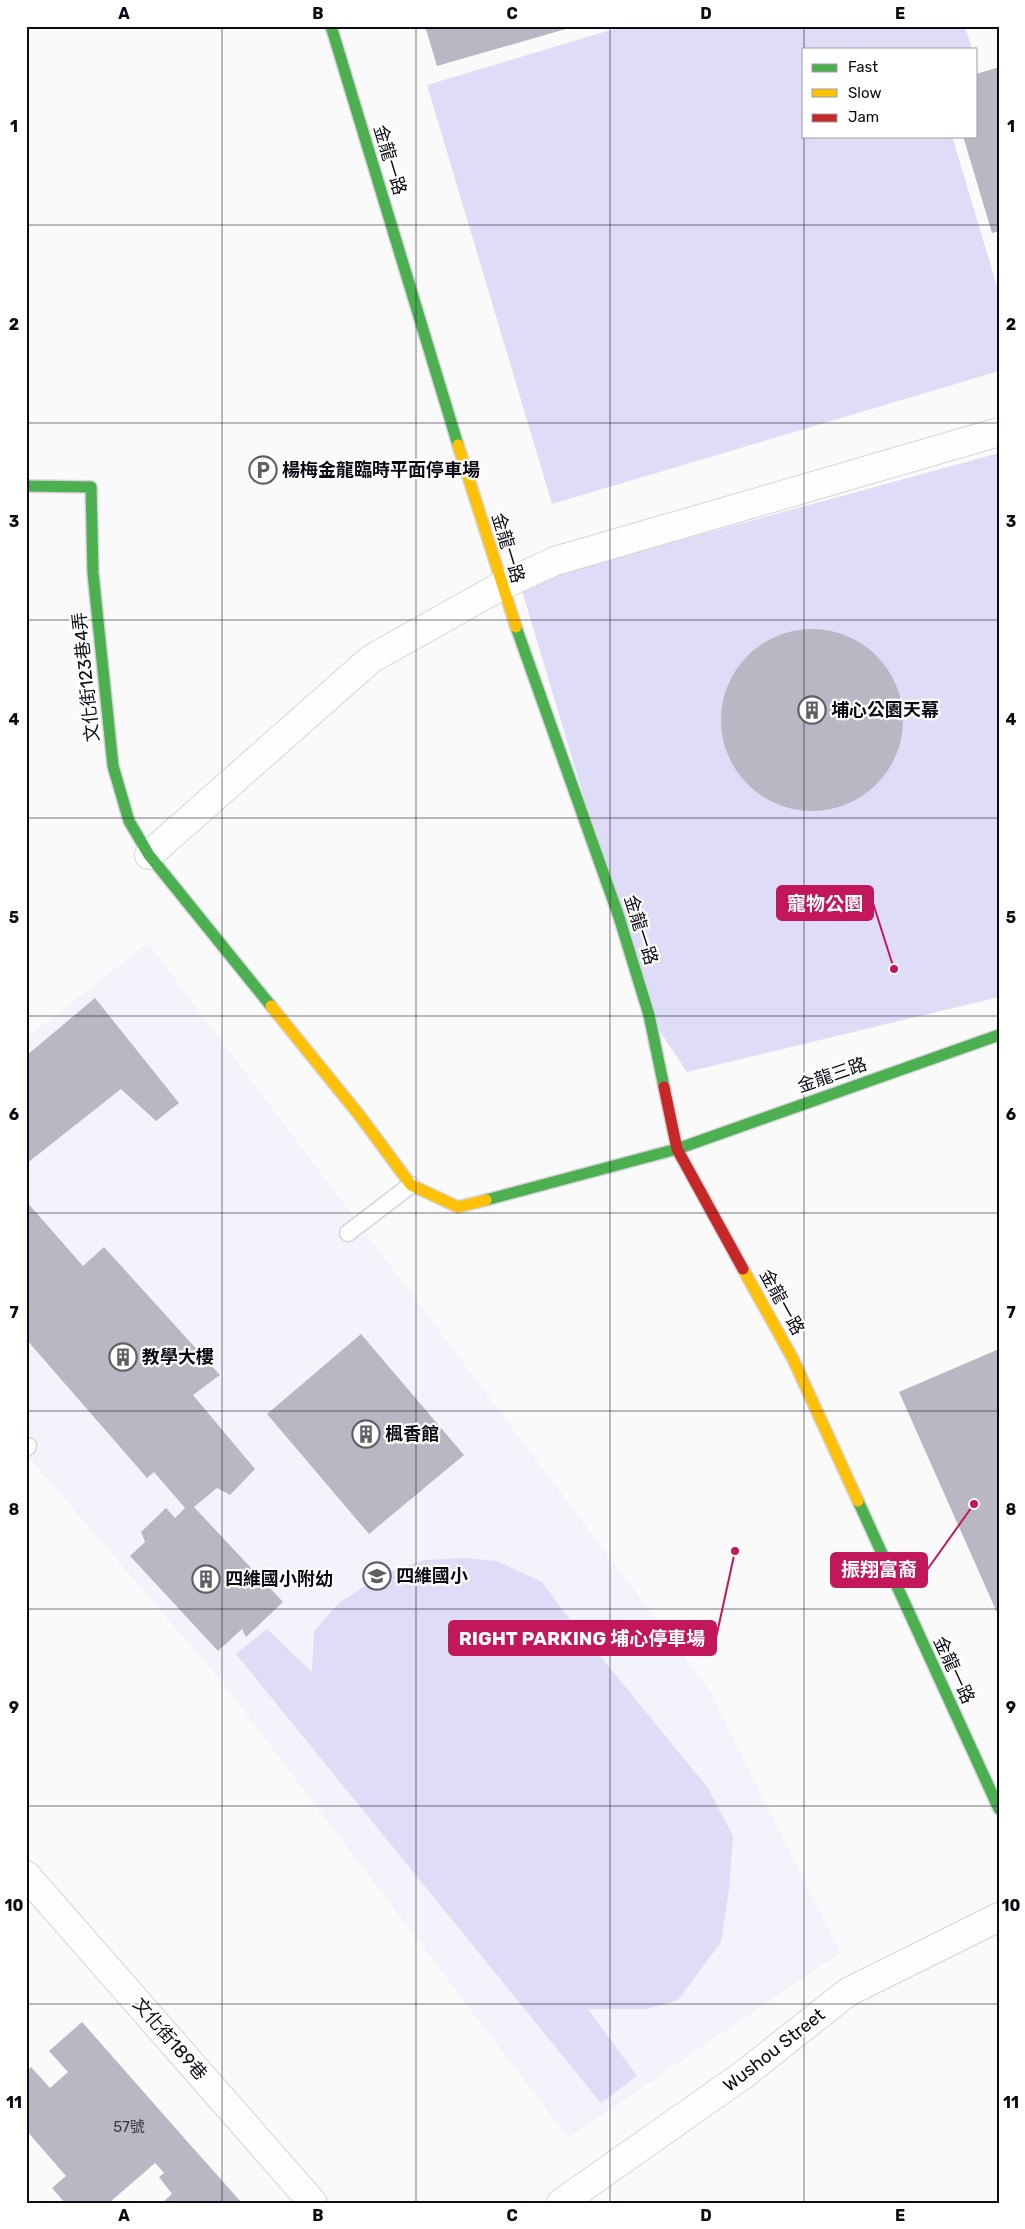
<svg xmlns="http://www.w3.org/2000/svg" width="1025" height="2229" viewBox="0 0 1025 2229" font-family="Rubik,'Noto Sans TC',sans-serif">
  <rect width="100%" height="100%" fill="#fafafa"/>
  <path fill="#f3f3fc" d="M148 943 710 1691 841 1952 568 2138 221 1681 26 1454V1038Z"/>
  <path fill="#dedcf7" d="M624 26H965L972 49H804V136H952L999 293V371L552 504 427 85Z
    M999 453V997L687 1072 649 1015 520 584Z
    M465 1558 497 1561 542 1582 560 1607 708 1788 733 1836 729 1889 721 1942 678 2000 647 2009H588L637 2076 601 2103 236 1654 267 1629 312 1672 314 1631 339 1603 383 1574 424 1560Z"/>
  <path fill="#b9b7c4" d="M425 26H573V27L437 66Z
    M999 67V231L992 233 963 136H976V74Z
    M721 720a91 91 0 1 1 182 0a91 91 0 1 1-182 0Z
    M95 998 179 1103 156 1121 121 1089 26 1164V1056Z
    M26 1201 83 1266 104 1247 220 1375 193 1395 255 1469 230 1495 217 1488 194 1507 283 1602 246 1637 242 1629 218 1651 130 1556 145 1542 141 1532 166 1508 175 1518 185 1508 154 1472 147 1478 26 1339Z
    M361 1334 464 1455 369 1534 267 1414Z
    M999 1349V1617L899 1392Z
    M82 2022 193 2148 242 2203H162L172 2194 159 2177 164 2173 155 2163 109 2203H65L52 2188 66 2176 26 2130V2072L31 2067 50 2088 68 2072 49 2051Z"/>
  <g fill="none" stroke-linecap="round" stroke-linejoin="round">
    <g stroke="#d5d5db" stroke-width="19">
      <path id="lane" d="M348 1233 411 1185
        M26 1448 28 1446"/>
    </g>
    <g stroke="#d5d5db" stroke-width="30">
      <path id="street" d="M149 855 371 659 501 586 555 561 999 432
        M26 1875 313 2203
        M561 2203 743 2075 848 1992 999 1917"/>
    </g>
    <g stroke="#d5d5db" stroke-width="14">
      <path id="fast" d="M331 26 458 445
        M26 486 91 487 93 573 113 766 129 821 149 855 271 1006
        M516 627 619 917 649 1015 664 1087
        M486 1200 677 1149 999 1035
        M858 1501 999 1809"/>
    </g>
    <g stroke="#d5d5db" stroke-width="14">
      <path id="slow" d="M458 445 516 627
        M271 1006 360 1116 411 1185 458 1207 486 1200
        M743 1269 793 1359 858 1501"/>
    </g>
    <g stroke="#d5d5db" stroke-width="14">
      <path id="jam" d="M664 1087 677 1149 743 1269"/>
    </g>
    <use href="#lane" stroke="#fefefe" stroke-width="16"/>
    <use href="#street" stroke="#fefefe" stroke-width="28"/>
    <use href="#fast" stroke="#4caf50" stroke-width="11"/>
    <use href="#slow" stroke="#ffc107" stroke-width="11"/>
    <use href="#jam" stroke="#c62828" stroke-width="11"/>
  </g>
  <path fill="none" stroke="#0c0b15" stroke-width="1" stroke-opacity="0.55" d="M222 26V2203M416 26V2203M610 26V2203M804 26V2203M26 225H999M26 423H999M26 620H999M26 818H999M26 1016H999M26 1213H999M26 1411H999M26 1609H999M26 1806H999M26 2004H999"/>
  <defs>
    <g id="parking-ring" transform="scale(1.4375)"><circle r="9.5" fill="#fff" stroke="#5f5f65" stroke-width="1.5"/><path d="M-3.5-5.5H1a3.5 3.5 0 0 1 0 7H-1V5.5H-3.5ZM-1-3.4V-.6H.8a1.4 1.4 0 0 0 0-2.8Z" fill="#5f5f65"/></g>
    <g id="building-ring" transform="scale(1.4375)"><circle r="9.5" fill="#fff" stroke="#5f5f65" stroke-width="1.5"/><path d="M-4-6H4V6H1V3H-1V6H-4ZM-2.5-4.3h1.7v1.8h-1.7ZM.8-4.3h1.7v1.8H.8ZM-2.5-1h1.7V.8h-1.7ZM.8-1h1.7V.8H.8Z" fill="#5f5f65"/></g>
    <g id="school-ring" transform="scale(1.4375)"><circle r="9.5" fill="#fff" stroke="#5f5f65" stroke-width="1.5"/><path d="M0-5L7-2L0 1L-7-2ZM-4 1L0 2.5L4 1V4Q0 6-4 4Z" fill="#5f5f65"/></g>
  </defs>
  <g fill-rule="evenodd">
    <use href="#parking-ring" x="263" y="470"/>
    <use href="#building-ring" x="812" y="710"/>
    <use href="#building-ring" x="123" y="1357"/>
    <use href="#building-ring" x="366" y="1434"/>
    <use href="#school-ring" x="377" y="1576"/>
    <use href="#building-ring" x="206" y="1579"/>
  </g>
  <g text-anchor="middle" stroke-width="4.5" stroke-linejoin="round" paint-order="stroke">
    <g font-size="15" fill="#373641">
      <text x="129" y="2132">57號</text>
    </g>
    <g font-size="18" fill="#0c0b15" stroke="#fff">
      <text transform="translate(390 160) rotate(73)" y="6">金龍一路</text>
      <text transform="translate(508 548) rotate(73)" y="6">金龍一路</text>
      <text transform="translate(86 677) rotate(-96)" y="6">文化街123巷4弄</text>
      <text transform="translate(641 930) rotate(72)" y="6">金龍一路</text>
      <text transform="translate(832 1075) rotate(-19)" y="6">金龍三路</text>
      <text transform="translate(782 1302) rotate(61)" y="6">金龍一路</text>
      <text transform="translate(954 1670) rotate(65)" y="6">金龍一路</text>
      <text transform="translate(170 2039) rotate(49)" y="6">文化街189巷</text>
      <text transform="translate(774 2050) rotate(-38)" y="6">Wushou Street</text>
    </g>
    <g font-size="18" font-weight="bold" fill="#0c0b15" stroke="#fff" text-anchor="start">
      <text x="282" y="476">楊梅金龍臨時平面停車場</text>
      <text x="831" y="716">埔心公園天幕</text>
      <text x="142" y="1363">教學大樓</text>
      <text x="385" y="1440">楓香館</text>
      <text x="396" y="1582">四維國小</text>
      <text x="225" y="1585">四維國小附幼</text>
    </g>
  </g>
  <path fill="none" stroke="#c2185b" stroke-width="2" d="M894 969L873 903M974 1504L927 1570M735 1551L716 1638"/>
  <g fill="#c2185b" stroke="#fff" stroke-width="2">
    <circle cx="894" cy="969" r="5"/>
    <circle cx="974" cy="1504" r="5"/>
    <circle cx="735" cy="1551" r="5"/>
  </g>
  <g fill="#c2185b" stroke="#c2185b" stroke-width="2">
    <rect x="777" y="886" width="96" height="34" rx="5"/>
    <rect x="831" y="1553" width="96" height="34" rx="5"/>
    <rect x="449" y="1621" width="267" height="34" rx="5"/>
  </g>
  <g font-size="19" text-anchor="middle" font-weight="bold" fill="#fff">
    <text x="825" y="910">寵物公園</text>
    <text x="879" y="1576">振翔富裔</text>
    <text x="582" y="1645">RIGHT PARKING 埔心停車場</text>
  </g>
  <rect width="1025" height="2229" fill="none" stroke="#ffffff" stroke-width="55"/>
  <rect x="802" y="48" width="175" height="90" fill="#ffffff" stroke="#9e9da1"/>
  <rect x="812" y="64" width="25" height="8" fill="#4caf50" stroke="#9e9da1"/>
  <text x="848" y="72" font-size="15" fill="#0c0b15">Fast</text>
  <rect x="812" y="89" width="25" height="8" fill="#ffc107" stroke="#9e9da1"/>
  <text x="848" y="98" font-size="15" fill="#0c0b15">Slow</text>
  <rect x="812" y="114" width="25" height="8" fill="#c62828" stroke="#9e9da1"/>
  <text x="848" y="122" font-size="15" fill="#0c0b15">Jam</text>
  <rect x="28" y="28" width="970" height="2174" fill="none" stroke="#0c0b15" stroke-width="2"/>
  <g font-size="16" text-anchor="middle" font-weight="bold" fill="#0c0b15">
    <text x="124" y="19">A</text>
    <text x="318" y="19">B</text>
    <text x="512" y="19">C</text>
    <text x="706" y="19">D</text>
    <text x="900" y="19">E</text>
    <text x="14" y="132">1</text>
    <text x="1011" y="132">1</text>
    <text x="14" y="330">2</text>
    <text x="1011" y="330">2</text>
    <text x="14" y="527">3</text>
    <text x="1011" y="527">3</text>
    <text x="14" y="725">4</text>
    <text x="1011" y="725">4</text>
    <text x="14" y="923">5</text>
    <text x="1011" y="923">5</text>
    <text x="14" y="1120">6</text>
    <text x="1011" y="1120">6</text>
    <text x="14" y="1318">7</text>
    <text x="1011" y="1318">7</text>
    <text x="14" y="1515">8</text>
    <text x="1011" y="1515">8</text>
    <text x="14" y="1713">9</text>
    <text x="1011" y="1713">9</text>
    <text x="14" y="1911">10</text>
    <text x="1011" y="1911">10</text>
    <text x="14" y="2108">11</text>
    <text x="1011" y="2108">11</text>
    <text x="124" y="2221">A</text>
    <text x="318" y="2221">B</text>
    <text x="512" y="2221">C</text>
    <text x="706" y="2221">D</text>
    <text x="900" y="2221">E</text>
  </g>
</svg>
